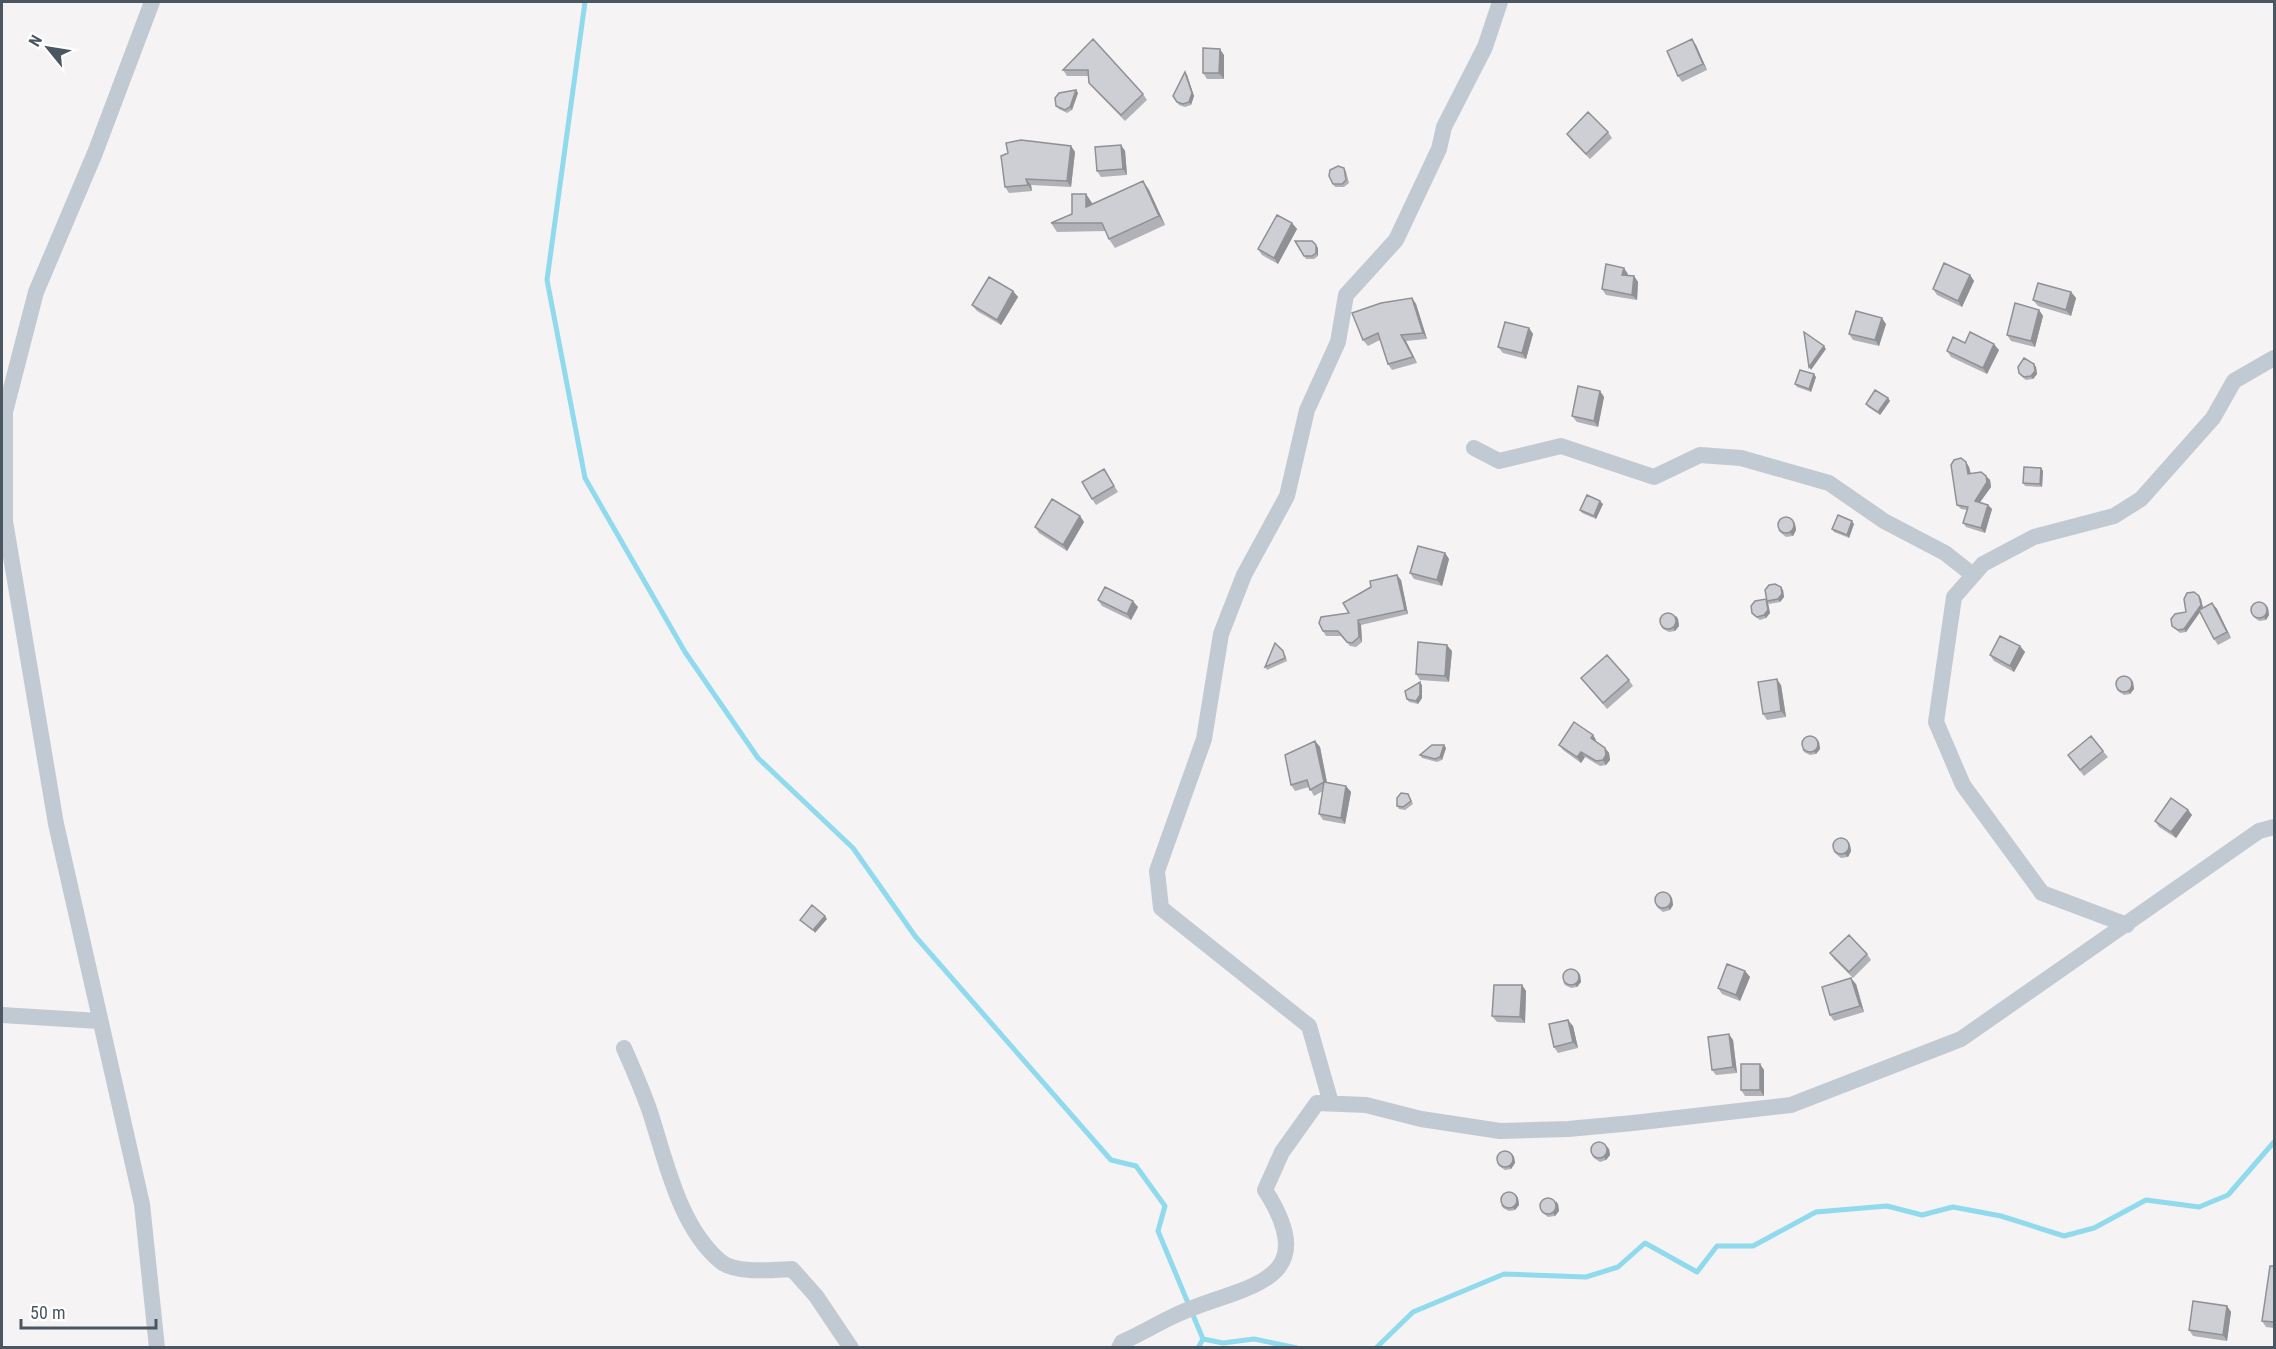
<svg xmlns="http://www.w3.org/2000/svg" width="2276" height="1349" viewBox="0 0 2276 1349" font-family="'Roboto Condensed',sans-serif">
  <rect width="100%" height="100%" fill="#f5f3f3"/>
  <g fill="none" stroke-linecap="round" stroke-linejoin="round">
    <path stroke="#90daee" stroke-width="5" d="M585 2 547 280 585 478 685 652 758 758 853 848 915 936 1111 1160 1136 1166 1165 1206 1158 1231 1203 1339 1223 1343 1254 1339 1297 1348
      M1198 1348 1203 1339
      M1376 1348 1413 1312 1504 1274 1586 1277 1618 1267 1645 1243 1697 1272 1717 1246H1753L1816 1212 1887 1206 1922 1215 1953 1207 2001 1216 2064 1236 2094 1228 2146 1200 2199 1207 2228 1195 2274 1142"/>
    <path stroke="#c1cad2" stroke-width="16" d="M152 2 95 153 36 292 5 412V521L56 824 142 1204 157 1348
      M1474 448 1499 461 1561 446 1654 477 1700 455 1741 458 1829 483 1884 521 1945 553 1973 575
      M2127 925 2042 893 1963 785 1936 722 1954 597 1983 564 2034 537 2114 516 2141 499 2213 418 2234 381 2274 358
      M2 1015 99 1021
      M624 1048C633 1069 643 1091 650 1112 666 1161 679 1226 720 1261 735 1274 772 1270 792 1269L816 1296 851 1348
      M1331 1103 1309 1026 1161 908 1157 871 1204 739 1221 634 1244 575 1287 496 1307 410 1338 342 1346 295 1396 240 1439 149 1444 127 1485 47 1500 2
      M1119 1348 1122 1342C1141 1334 1158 1323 1176 1315 1239 1285 1327 1287 1265 1190L1282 1152 1317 1103 1366 1105 1421 1119 1500 1131 1568 1129 1633 1123 1791 1105 1961 1039 2259 831 2274 827"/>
  </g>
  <path fill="#b0b2b7" d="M1093 39 1143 94 1147 100 1125 121 1094 89 1089 83V76H1067L1063 70Z
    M1696 45 1707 70 1682 82 1678 76Z
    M1224 55V79H1207L1203 73Z
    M1187 75 1194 96 1191 105 1185 107 1179 105 1173 96Z
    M1076 90 1078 93 1072 110 1067 113 1059 109 1056 106Z
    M1608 132 1612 138 1590 159 1571 140 1567 134Z
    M1121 145 1125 151 1127 175 1101 177 1097 171Z
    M1071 146 1075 152 1071 187 1031 185 1032 191 1009 193 1005 187Z
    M1344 168 1346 171 1349 183 1344 187H1335L1333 184Z
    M1143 181 1149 190 1165 225 1115 248 1109 239 1106 231 1057 232 1051 223 1072 214 1086 194 1092 203V204Z
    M1292 223 1297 229 1278 264 1262 255 1258 249Z
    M1295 241 1318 248V256L1314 259H1306Z
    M1628 274V275L1634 276 1638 282 1637 300 1606 295 1602 289Z
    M1970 275 1974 281 1962 307 1937 295 1933 289Z
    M1013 291 1018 297 1001 325 977 311 972 305Z
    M2071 292 2076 298 2071 316 2038 306 2033 300Z
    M1412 298 1416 304 1427 339 1406 341 1417 363 1392 370 1388 364 1380 340 1368 346 1363 340Z
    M2039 310 2043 316 2035 347 2011 341 2007 335Z
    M1886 324 1879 346 1853 340 1849 334Z
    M1529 328 1533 334 1526 359 1503 353 1498 347Z
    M1965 343 1999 350 1987 374 1951 357 1947 351Z
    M2034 364 2036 367 2037 374 2033 379 2026 380 2021 376 2019 373Z
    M1816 377 1811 392 1797 387 1795 384Z
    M1600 391 1604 397 1598 427 1577 422 1572 416Z
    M1888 398 1890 401 1880 415 1868 407 1866 404Z
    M1966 462 1969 467 1971 474 1986 476 1990 480 1991 487 1980 502 1988 505 1992 509 1985 533 1966 527 1963 523 1967 510 1961 509 1957 505Z
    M2041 468 2043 471 2042 487 2025 486 2023 483Z
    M1104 469 1118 492 1096 505 1092 499Z
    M1603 504 1596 519 1582 513 1580 510Z
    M1080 516 1084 522 1067 551 1039 533 1035 527Z
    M1795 524 1796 530 1793 536 1786 537 1781 533 1778 530Z
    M1854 524 1849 538 1834 532 1832 529Z
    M1445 553 1449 559 1442 586 1414 579 1410 573Z
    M1401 580 1408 614 1361 625 1362 642 1356 647 1350 646 1341 636H1326L1323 631Z
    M1781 587 1783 590 1784 597 1780 602 1769 604 1768 603 1770 613 1766 618 1760 620 1754 616 1752 613 1766 599Z
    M2199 596 2201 599 2203 608 2212 603 2217 609 2231 638 2218 645 2214 639 2200 612 2186 632 2180 633 2175 629 2172 626 2186 612Z
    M1098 600 1138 607 1131 620 1102 606Z
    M2266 605 2268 608 2269 615 2266 620 2259 621 2254 617 2252 614Z
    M1676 616 1678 619 1679 626 1675 631 1669 632 1663 629 1661 626Z
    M2020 646 2025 652 2014 672 1994 661 1990 655Z
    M1452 651 1449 682 1420 680 1416 674Z
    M1285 654 1287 661 1267 670 1265 667Z
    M1581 678 1629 680 1633 686 1607 709Z
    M2133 682 2134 689 2130 694 2124 695 2118 691 2116 688Z
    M1422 685V698L1418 704 1409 702 1407 699Z
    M1781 685 1786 717 1767 720 1763 714Z
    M1593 735 1596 740 1595 741 1605 748 1609 753 1610 760 1606 765 1600 766 1585 757 1581 763 1563 750 1559 745Z
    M1315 741 1320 747 1327 782 1346 786 1351 792 1345 824 1323 820 1319 814 1323 791 1314 796 1309 787 1295 791 1291 785Z
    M1819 742 1820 749 1816 754 1810 755 1804 752 1802 749Z
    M1444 745 1446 748 1442 760 1437 762 1422 758 1420 755Z
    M2103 751 2108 757 2084 776 2072 761Z
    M1410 797 1413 804 1405 810 1399 809 1397 806Z
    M2188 810 2192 815 2176 838 2159 827 2155 821Z
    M1848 842 1850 845 1851 851 1848 857 1841 858 1836 854 1833 851Z
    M1672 898 1673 905 1670 910 1663 912 1658 908 1656 905Z
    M1830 953 1867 954 1871 960 1853 978 1834 959Z
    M1745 971 1750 977 1740 1001 1722 994 1718 988Z
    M1578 972 1580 975 1581 982 1577 987 1571 988 1565 985 1563 982Z
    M1856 984 1864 1012 1834 1021 1830 1015Z
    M1522 985 1526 991 1525 1023 1497 1022 1492 1016Z
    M1573 1026 1578 1048 1558 1053 1554 1047Z
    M1733 1040 1737 1073 1716 1075 1712 1070Z
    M1764 1070V1096H1745L1741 1090Z
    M1606 1146 1609 1149 1610 1155 1606 1160 1600 1162 1594 1158 1592 1155Z
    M1512 1154 1514 1157 1515 1163 1511 1169 1505 1170 1499 1166 1497 1163Z
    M1516 1195 1518 1198 1519 1205 1515 1210 1509 1211 1503 1208 1501 1205Z
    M1558 1204 1559 1211 1555 1216 1548 1217 1543 1213 1541 1210Z
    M2274 1266V1328L2266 1327 2262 1321Z
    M2227 1306 2231 1312 2227 1341 2193 1336 2189 1330Z"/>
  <path fill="#909195" d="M1692 39 1696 45 1707 70 1703 64Z
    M1220 49 1224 55V79L1219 73Z
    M1185 72 1187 75 1194 96 1191 105 1189 102Z
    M1076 90 1078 93 1072 110 1070 107Z
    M1121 145 1125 151 1127 175 1123 169Z
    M1071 146 1075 152 1071 187 1067 181Z
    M1026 179 1031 185 1032 191 1028 185Z
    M1143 181 1149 190 1165 225 1159 216Z
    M1086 194 1092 203V216L1086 207Z
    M1292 223 1297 229 1278 264 1274 258Z
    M1316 245 1318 248V256L1316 253Z
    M1624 268 1628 274 1626 281 1622 275Z
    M1970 275 1974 281 1962 307 1958 301Z
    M1634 276 1638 282 1637 300 1632 295Z
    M1013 291 1018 297 1001 325 997 320Z
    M2071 292 2076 298 2071 316 2066 310Z
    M1412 298 1416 304 1427 339 1423 333Z
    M2039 310 2043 316 2035 347 2031 341Z
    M1882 318 1886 324 1879 346 1875 340Z
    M1529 328 1533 334 1526 359 1522 353Z
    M1401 335 1406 341 1417 363 1413 357Z
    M1994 344 1999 350 1987 374 1983 368Z
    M1824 346 1826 349 1811 370 1809 367Z
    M2034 364 2036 367 2037 374 2033 379 2031 376Z
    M1814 374 1816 377 1811 392 1809 389Z
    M1600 391 1604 397 1598 427 1594 421Z
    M1888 398 1890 401 1880 415 1878 412Z
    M1966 462 1969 467 1972 479 1968 474Z
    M2041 468 2043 471 2042 487 2040 484Z
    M1986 476 1990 480 1991 487 1978 505 1975 501Z
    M1600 501 1603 504 1596 519 1594 516Z
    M1988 505 1992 509 1985 533 1981 528Z
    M1080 516 1084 522 1067 551 1063 545Z
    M1793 521 1795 524 1796 530 1793 536 1790 533Z
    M1852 521 1854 524 1849 538 1847 535Z
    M1445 553 1449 559 1442 586 1437 580Z
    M1397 575 1401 580 1408 614 1405 610Z
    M1781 587 1783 590 1784 597 1780 602 1778 599Z
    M2199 596 2201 599 2203 608 2186 632 2184 629Z
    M1766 599 1768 603 1770 613 1766 618 1764 615Z
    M1133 601 1138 607 1131 620 1127 614Z
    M2212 603 2217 609 2231 638 2227 632Z
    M2266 605 2268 608 2269 615 2266 620 2264 617Z
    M1676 616 1678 619 1679 626 1675 631 1673 628Z
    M1358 620 1361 625 1362 642 1359 637Z
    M1447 645 1452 651 1449 682 1445 676Z
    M2020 646 2025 652 2014 672 2010 666Z
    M1777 679 1781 685 1786 717 1781 711Z
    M2131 679 2133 682 2134 689 2130 694 2128 691Z
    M1420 682 1422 685V698L1418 704 1416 701Z
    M1593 735 1596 740 1594 743 1591 738Z
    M1817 739 1819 742 1820 749 1816 754 1814 751Z
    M1315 741 1320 747 1328 788 1324 782Z
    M1444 745 1446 748 1442 760 1440 757Z
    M1605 748 1609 753 1610 760 1606 765 1603 760Z
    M1581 752 1585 757 1581 763 1577 757Z
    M1346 786 1351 792 1345 824 1341 818Z
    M2188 810 2192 815 2176 838 2171 832Z
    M1848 842 1850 845 1851 851 1848 857 1845 854Z
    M1670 895 1672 898 1673 905 1670 910 1668 907Z
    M825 916 827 919 815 933 813 930Z
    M1745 971 1750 977 1740 1001 1736 995Z
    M1578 972 1580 975 1581 982 1577 987 1575 984Z
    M1851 978 1856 984 1864 1012 1860 1006Z
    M1522 985 1526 991 1525 1023 1520 1017Z
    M1568 1020 1573 1026 1578 1048 1573 1042Z
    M1729 1034 1733 1040 1737 1073 1733 1067Z
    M1760 1064 1764 1070V1096L1760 1090Z
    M1606 1146 1609 1149 1610 1155 1606 1160 1604 1157Z
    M1512 1154 1514 1157 1515 1163 1511 1169 1509 1166Z
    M1516 1195 1518 1198 1519 1205 1515 1210 1513 1207Z
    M1556 1201 1558 1204 1559 1211 1555 1216 1553 1213Z
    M2227 1306 2231 1312 2227 1341 2223 1335Z"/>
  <path fill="#cdcfd5" stroke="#909195" stroke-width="1.5" d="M1093 39 1143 94 1121 115 1089 83 1088 70H1063Z
    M1692 39 1703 64 1678 76 1667 51Z
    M1203 48 1220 49 1219 73H1203Z
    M1185 72 1192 93 1189 102 1183 104 1177 102 1173 96Z
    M1076 90 1070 107 1065 110 1056 106 1055 98 1059 93Z
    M1588 112 1608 132 1586 154 1567 134Z
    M1021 140 1071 146 1067 181 1026 179 1028 185 1005 187 1001 156 1008 153 1006 143Z
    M1121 145 1123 169 1097 171 1095 147Z
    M1338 166 1344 168 1346 180 1342 184H1333L1329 176 1330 170Z
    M1143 181 1159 216 1109 239 1102 223H1051L1072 214V194H1086V207Z
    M1277 215 1292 223 1274 258 1258 249Z
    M1295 241H1312L1316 245V253L1312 256H1304Z
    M1944 263 1970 275 1958 301 1933 289Z
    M1606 264 1624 268 1622 275 1634 276 1632 295 1602 289Z
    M989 277 1013 291 997 320 972 305Z
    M2038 283 2071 292 2066 310 2033 300Z
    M1412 298 1423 333 1401 335 1413 357 1388 364 1378 333 1363 340 1352 313 1381 303Z
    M2015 303 2039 310 2031 341 2007 335Z
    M1856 311 1882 318 1875 340 1849 334Z
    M1505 322 1529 328 1522 353 1498 347Z
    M1804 332 1824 346 1809 367Z
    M1970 332 1994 344 1983 368 1947 351 1953 337 1965 343Z
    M2024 358 2034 364 2035 371 2031 376 2024 377 2019 373 2018 367Z
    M1800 370 1814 374 1809 389 1795 384Z
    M1578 386 1600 391 1594 421 1572 416Z
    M1875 390 1888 398 1878 412 1866 404Z
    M1961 458 1966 462 1968 474 1981 472 1986 476 1987 482 1975 501 1988 505 1981 528 1963 523 1968 507 1957 505 1951 465 1954 460Z
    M2024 467 2041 468 2040 484 2023 483Z
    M1104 469 1114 486 1092 499 1082 482Z
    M1587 495 1600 501 1594 516 1580 510Z
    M1052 499 1080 516 1063 545 1035 527Z
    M1838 515 1852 521 1847 535 1832 529Z
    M1778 525a8 8 0 1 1 16 0a8 8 0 1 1-16 0Z
    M1418 546 1445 553 1437 580 1410 573Z
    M1397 575 1405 610 1358 620 1359 637 1352 643 1347 642 1338 631H1323L1319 623 1321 617 1349 613 1343 603 1371 587 1370 581Z
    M1775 584 1781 587 1782 594 1778 599 1767 601 1765 590 1769 585Z
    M1105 587 1133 601 1127 614 1098 600Z
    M2194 592 2199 596 2201 605 2184 629 2178 630 2172 626 2171 619 2175 614 2186 612 2184 599 2187 593Z
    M1766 599 1768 610 1764 615 1757 617 1752 613 1751 606 1755 601Z
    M2251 610a8 8 0 1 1 16 0a8 8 0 1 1-16 0Z
    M2212 603 2227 632 2214 639 2199 610Z
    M1660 621a8 8 0 1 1 16 0a8 8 0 1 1-16 0Z
    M2000 636 2020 646 2010 666 1990 655Z
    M1418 642 1447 645 1445 676 1416 674Z
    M1275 643 1283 651 1285 658 1265 667Z
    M1607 655 1629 680 1603 703 1581 678Z
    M2116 684a8 8 0 1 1 16 0a8 8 0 1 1-16 0Z
    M1777 679 1781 711 1763 714 1758 682Z
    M1420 682V695L1416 701 1407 699 1405 691Z
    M1574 722 1593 735 1591 738 1605 748 1606 755 1603 760 1596 761 1581 752 1577 757 1559 745Z
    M1802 744a8 8 0 1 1 16 0a8 8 0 1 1-16 0Z
    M2091 736 2103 751 2080 770 2068 755Z
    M1315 741 1324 782 1310 790 1307 780 1291 785 1285 755Z
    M1432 745H1444L1440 757 1435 759 1420 755Z
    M1324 782 1346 786 1341 818 1319 814Z
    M1401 793 1408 794 1411 801 1403 807 1397 806V798Z
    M2171 798 2188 810 2171 832 2155 821Z
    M1833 846a8 8 0 1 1 16 0a8 8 0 1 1-16 0Z
    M1655 900a8 8 0 1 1 16 0a8 8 0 1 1-16 0Z
    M812 905 825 916 813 930 800 920Z
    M1849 935 1867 954 1849 972 1830 953Z
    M1727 964 1745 971 1736 995 1718 988Z
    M1563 977a8 8 0 1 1 16 0a8 8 0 1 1-16 0Z
    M1851 978 1860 1006 1830 1015 1822 987Z
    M1494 985H1522L1520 1017 1492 1016Z
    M1568 1020 1573 1042 1554 1047 1549 1024Z
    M1729 1034 1733 1067 1712 1070 1708 1037Z
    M1741 1064H1760V1090H1741Z
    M1591 1150a8 8 0 1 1 16 0a8 8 0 1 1-16 0Z
    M1497 1159a8 8 0 1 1 16 0a8 8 0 1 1-16 0Z
    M1501 1200a8 8 0 1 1 16 0a8 8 0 1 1-16 0Z
    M1540 1206a8 8 0 1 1 16 0a8 8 0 1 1-16 0Z
    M2270 1266H2274V1322L2262 1321Z
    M2193 1301 2227 1306 2223 1335 2189 1330Z"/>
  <rect width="2276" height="1349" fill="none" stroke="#4a5661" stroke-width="6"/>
  <g transform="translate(48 48) rotate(300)" stroke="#ffffff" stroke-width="4.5" paint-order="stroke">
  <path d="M0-4.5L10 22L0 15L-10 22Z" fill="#4a5661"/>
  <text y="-9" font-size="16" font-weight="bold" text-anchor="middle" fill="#4a5661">N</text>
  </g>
  <path d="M21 1319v9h135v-9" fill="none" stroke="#4a5661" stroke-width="3"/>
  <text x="30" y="1319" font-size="18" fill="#4a5661" stroke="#ffffff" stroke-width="4.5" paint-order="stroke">50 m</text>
</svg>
